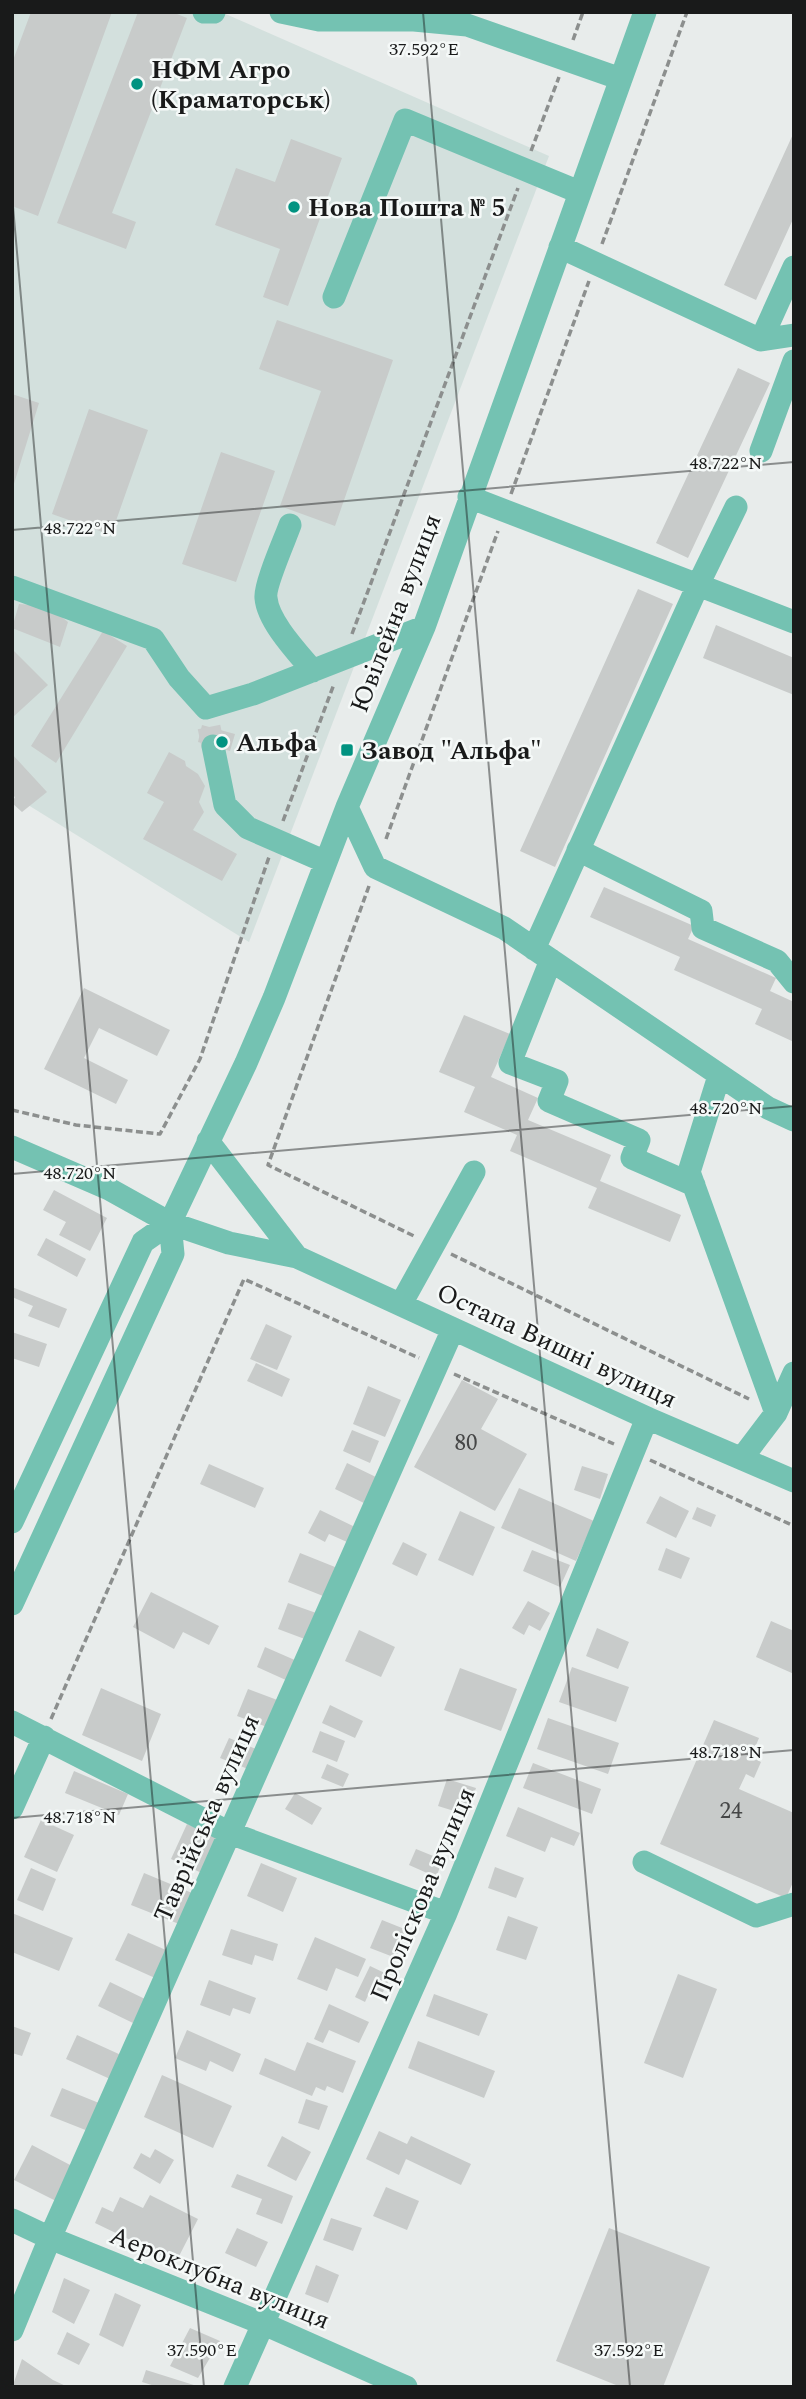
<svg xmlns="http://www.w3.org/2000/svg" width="806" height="2399" viewBox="0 0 806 2399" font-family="Spectral,serif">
  <rect width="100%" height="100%" fill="#e8eceb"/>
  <path fill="#d3e0dd" d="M12 12H221L549 156 249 942 12 795Z"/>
  <path fill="#c8cbca" d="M31 12H112L38 216 12 206V63Z
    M138 12H172L187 18 112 213 136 222 126 249 57 223Z
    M794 132V217L756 300 724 285Z
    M291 139 342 158 288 306 263 297 280 249 215 225 236 168 275 182Z
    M277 320 393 360 335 526 280 506 321 391 259 369Z
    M738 368 770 383 688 558 656 543Z
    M12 394 39 403 13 487H12Z
    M89 409 148 430 111 535 52 514Z
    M221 452 275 471 236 582 182 564Z
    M638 589 673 604 555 867 520 851Z
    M19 604 32 605 59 615 68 622 60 647 12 628Z
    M716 625 794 658V695L703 658Z
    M103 631 127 646 56 763 31 746Z
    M12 649 48 685 12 718Z
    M202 725 235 734 230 751 198 742Z
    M169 752 185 761 186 766 198 774 205 786 199 802 204 812 193 830 237 854 222 881 143 839 164 802 147 793Z
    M12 754 47 792 22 812 12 803 15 797 12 794Z
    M604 887 694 926 688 939 776 978 770 991 794 1002V1042L755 1024 762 1009 674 970 680 957 590 917Z
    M84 988 170 1030 157 1056 99 1028 84 1058 128 1080 116 1104 44 1069Z
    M464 1015 510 1034 491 1077 538 1098 528 1120 611 1155 600 1181 681 1215 670 1242 588 1208 597 1188 510 1151 517 1135 464 1112 475 1087 439 1072Z
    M54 1190 107 1218 90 1251 59 1235 66 1222 43 1210Z
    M46 1238 86 1259 77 1277 37 1255Z
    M12 1287 67 1309 59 1328 28 1316 33 1306 12 1297Z
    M266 1324 292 1336 277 1370 250 1359Z
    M12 1332 47 1344 39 1367 12 1358Z
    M256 1363 290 1379 282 1397 247 1381Z
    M462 1380 498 1399 481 1429 527 1454 495 1511 414 1467Z
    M368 1386 401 1400 385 1437 353 1424Z
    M352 1430 379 1441 370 1463 343 1451Z
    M347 1463 378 1478 366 1504 335 1489Z
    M209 1464 264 1488 255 1508 200 1484Z
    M582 1466 608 1474 600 1499 574 1490Z
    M519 1488 594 1521 576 1561 501 1528Z
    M660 1496 689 1511 676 1538 646 1523Z
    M697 1507 716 1515 711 1527 692 1519Z
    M320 1510 355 1527 347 1542 329 1534 325 1542 308 1533Z
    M460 1511 495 1527 473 1576 438 1560Z
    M403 1542 427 1554 417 1576 392 1564Z
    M666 1548 690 1558 681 1579 658 1570Z
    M532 1550 570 1565 560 1587 523 1571Z
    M300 1553 340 1569 328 1598 288 1582Z
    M151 1592 219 1626 209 1645 183 1632 174 1649 133 1627Z
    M528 1601 550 1613 540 1631 529 1625 524 1635 512 1628Z
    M288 1603 319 1614 310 1641 278 1629Z
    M771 1621 794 1631V1674L756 1657Z
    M597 1628 629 1642 618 1669 586 1656Z
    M359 1630 395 1647 381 1677 345 1661Z
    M265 1647 297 1661 288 1681 257 1667Z
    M572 1667 629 1687 616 1722 559 1702Z
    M460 1668 517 1689 501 1731 444 1710Z
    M101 1688 161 1714 142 1761 82 1735Z
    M248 1689 280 1701 270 1728 237 1716Z
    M330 1705 363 1721 355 1738 322 1723Z
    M548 1718 619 1743 608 1774 537 1749Z
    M714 1720 759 1738 751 1757 761 1762 754 1778 746 1774 739 1789 794 1813V1880L786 1898 660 1844Z
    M320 1731 345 1741 337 1762 312 1752Z
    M229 1738 256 1749 248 1769 220 1758Z
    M533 1763 601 1789 592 1814 523 1788Z
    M327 1764 349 1774 343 1787 321 1778Z
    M74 1771 128 1794 119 1815 65 1793Z
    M447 1779 476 1788 467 1815 438 1806Z
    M295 1793 322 1808 312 1825 285 1809Z
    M518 1807 580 1833 574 1846 551 1837 545 1852 506 1836Z
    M41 1820 74 1835 57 1872 24 1857Z
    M187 1824 220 1839 204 1874 171 1859Z
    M416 1849 443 1860 436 1877 409 1865Z
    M261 1863 297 1878 283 1912 247 1896Z
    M495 1867 524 1878 516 1898 488 1888Z
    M31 1868 56 1879 43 1911 17 1900Z
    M144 1873 192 1893 179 1924 131 1905Z
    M12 1913 73 1938 59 1971 12 1952Z
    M508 1916 538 1927 526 1960 496 1950Z
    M382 1920 407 1930 396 1958 370 1948Z
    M231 1929 278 1944 273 1961 255 1955 252 1965 222 1955Z
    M128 1933 168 1951 155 1978 115 1960Z
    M315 1937 366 1959 358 1977 336 1968 327 1991 297 1979Z
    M370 1966 391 1976 381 1996 370 1991 365 2002 355 1997Z
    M678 1974 717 1989 683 2078 644 2063Z
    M209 1980 256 1998 250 2014 233 2008 230 2016 200 2005Z
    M110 1982 145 1999 133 2023 98 2006Z
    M434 1994 488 2014 479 2036 426 2016Z
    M329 2004 369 2022 359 2043 329 2030 323 2043 314 2039Z
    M12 2026 31 2033 22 2056 12 2053Z
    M187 2030 241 2054 233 2072 210 2061 206 2071 175 2058Z
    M77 2035 121 2055 110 2079 66 2059Z
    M418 2041 495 2071 484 2098 408 2068Z
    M307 2042 356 2061 343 2093 327 2086 325 2091 316 2087 312 2096 259 2074 265 2058 295 2071Z
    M162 2075 232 2106 213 2148 144 2117Z
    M62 2088 99 2103 88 2131 50 2116Z
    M306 2099 328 2106 319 2130 298 2123Z
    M379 2131 407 2144 411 2136 471 2164 461 2185 406 2159 399 2175 366 2159Z
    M282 2136 311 2152 296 2181 267 2166Z
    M32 2145 74 2167 56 2201 14 2180Z
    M155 2149 174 2160 160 2184 133 2168 141 2153 150 2158Z
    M237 2174 293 2196 282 2224 256 2214 262 2199 231 2187Z
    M386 2187 419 2201 407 2230 373 2216Z
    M150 2195 198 2219 176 2262 95 2223 102 2207 113 2212 120 2197 143 2208Z
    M331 2218 362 2228 353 2251 323 2240Z
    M237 2228 268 2242 256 2267 225 2253Z
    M609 2228 710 2267 663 2387H621L556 2361Z
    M316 2265 339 2275 328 2303 305 2294Z
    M64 2278 90 2290 74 2324 52 2312Z
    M115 2293 141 2305 123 2347 99 2335Z
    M190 2328 220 2341 198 2378 170 2366Z
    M67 2332 90 2344 79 2365 57 2354Z
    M22 2359 53 2380 68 2387 13 2385Z
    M146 2370 197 2386V2387H158L142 2382Z"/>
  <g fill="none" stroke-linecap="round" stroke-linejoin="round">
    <path stroke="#c9cccc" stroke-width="23" stroke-dasharray="23 11" stroke-linecap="butt" d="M209 727 213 746"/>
    <path stroke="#8c8f8e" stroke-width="3.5" stroke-dasharray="7 3.5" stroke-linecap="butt" d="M573 40 583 12
      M531 151 559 77
      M602 244 687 12
      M511 494 589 281
      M352 634 518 188
      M283 821 334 684
      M386 839 498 531
      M369 886 268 1165 416 1237
      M12 1110 76 1125 160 1134 200 1059 269 857
      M451 1254 749 1399
      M454 1374 614 1444
      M650 1460 794 1526
      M51 1719 244 1279 419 1358"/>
    <path stroke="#74c2b2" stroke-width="23" d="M204 12H214
      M281 12 319 20
      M314 12 319 20H414L467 25 621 79
      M560 247 761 340 794 267
      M334 297 405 120 579 192
      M761 340 794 335
      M761 451 794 361
      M469 497 698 585 534 949
      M736 507 698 585 794 622
      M290 525C285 539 264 586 266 598 268 622 298 653 313 671
      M12 587 153 639 179 678 206 708 253 694 424 627
      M213 746 225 805 248 828 326 862
      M347 807 375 867 504 928 768 1108 794 1120
      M578 850 701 911 703 928 777 961 794 982
      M551 960 510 1063 557 1081 549 1101 639 1140 632 1158 694 1185
      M719 1076 689 1172 776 1413
      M208 1141 297 1257
      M12 1147 109 1189 170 1223 229 1243 297 1257 647 1418 794 1481
      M401 1304 474 1172
      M742 1458 776 1413 794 1373
      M12 1522 143 1242 170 1223 246 1063 274 998 347 807 424 627 645 12
      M12 1604 173 1254 170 1223
      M12 1722 230 1833 446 1913
      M12 1808 44 1737
      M644 1862 756 1916 794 1904
      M12 2220 50 2238 264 2324 406 2387
      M12 2330 50 2238 453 1329
      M235 2387 446 1913 647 1418"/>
  </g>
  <path fill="none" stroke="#191a1a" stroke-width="2" stroke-opacity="0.45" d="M423 12 630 2387M12 195 204 2387M12 530 794 462M12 1174 794 1106M12 1818 794 1750"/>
  <g fill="#019381" stroke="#f5f9f8" stroke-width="2.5">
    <circle cx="137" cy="84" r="7"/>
    <circle cx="294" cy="207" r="7"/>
    <circle cx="222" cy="742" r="7"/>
    <rect x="340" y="743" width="14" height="14" rx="3.5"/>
  </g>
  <g text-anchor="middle" stroke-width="5" stroke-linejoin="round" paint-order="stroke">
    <g font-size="23" fill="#454646">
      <text x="466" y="1450">80</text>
      <text x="731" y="1818">24</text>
    </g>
    <g font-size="26" font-weight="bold" fill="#191a1a" stroke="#f5f9f8" text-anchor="start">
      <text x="151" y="78">НФМ Агро<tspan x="151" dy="30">(Краматорськ)</tspan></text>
      <text x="308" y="216">Нова Пошта № 5</text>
      <text x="236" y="751">Альфа</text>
      <text x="361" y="759">Завод "Альфа"</text>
    </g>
    <g font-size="26" fill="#191a1a" stroke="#f5f9f8">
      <text transform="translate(395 613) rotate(-69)" y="9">Ювілейна вулиця</text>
      <text transform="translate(557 1345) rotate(25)" y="9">Остапа Вишні вулиця</text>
      <text transform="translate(206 1818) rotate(-66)" y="9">Таврійська вулиця</text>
      <text transform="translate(422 1894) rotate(-67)" y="9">Проліскова вулиця</text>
      <text transform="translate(220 2277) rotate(22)" y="9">Аероклубна вулиця</text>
    </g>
  </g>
  <g font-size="18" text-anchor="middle" fill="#191a1a" stroke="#f5f9f8" stroke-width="5" stroke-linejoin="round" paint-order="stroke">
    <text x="424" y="55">37.592°E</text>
    <text x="726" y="469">48.722°N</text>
    <text x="80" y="534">48.722°N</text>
    <text x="726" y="1114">48.720°N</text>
    <text x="80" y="1179">48.720°N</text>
    <text x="726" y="1758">48.718°N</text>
    <text x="80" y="1823">48.718°N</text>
    <text x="202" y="2356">37.590°E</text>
    <text x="629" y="2356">37.592°E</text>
  </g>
  <rect width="806" height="2399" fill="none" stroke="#191a1a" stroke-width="28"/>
</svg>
